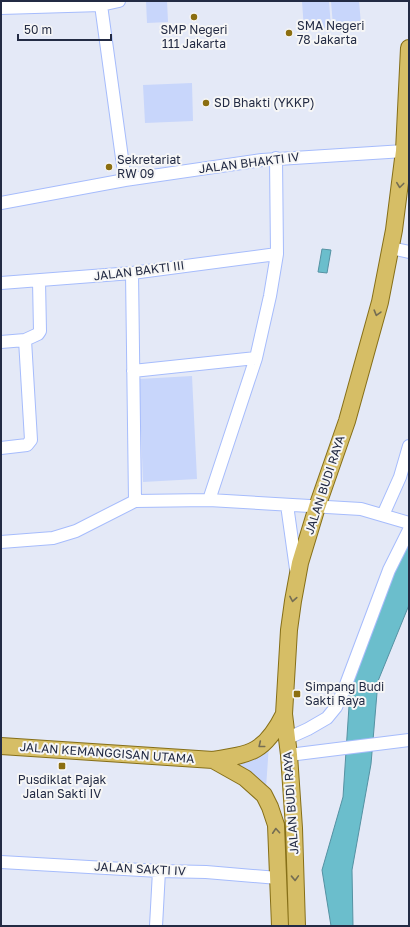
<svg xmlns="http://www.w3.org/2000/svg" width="410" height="927" viewBox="0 0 410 927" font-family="'Golos Text',sans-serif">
  <rect width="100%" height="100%" fill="#e4e9f7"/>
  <path fill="#c8d6fb" d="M146 1H167L168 22 147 23Z
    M302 1H329L331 28 304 30Z
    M331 1H359L361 24 333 26Z
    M192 83 193 121 145 123 143 85Z
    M192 376 197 479 143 482 139 379Z
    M269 745 265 802 232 766Z"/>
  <path fill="#6bbecc" stroke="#5592a3" d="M322 249 331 250 327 273 318 272Z
    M409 534V605L378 681 371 764 352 870 353 926H331L322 870 343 797 350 691 395 558Z"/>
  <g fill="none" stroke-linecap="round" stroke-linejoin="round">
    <g stroke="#a6bcfc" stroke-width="14">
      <path id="minor" d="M101 5 125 180
        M1 8 101 5 119 1
        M1 203 125 180 262 160 404 151
        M391 248 409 252
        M132 273 135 501
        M1 283 132 273 277 254
        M25 340 38 334 40 331 39 281
        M1 342 25 340 31 440 27 445 1 448
        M133 371 256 358
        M209 500 256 358 270 296 277 254 276 158
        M287 505 296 569
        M383 515 400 477 409 446
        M1 542 53 538 76 531 135 501 209 500 361 509 409 523
        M286 739 308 729 327 718 336 707 345 687 389 570 409 530
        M289 755 409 740
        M1 862 159 871 206 872 278 878
        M156 926 159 871"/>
    </g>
    <g stroke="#866f18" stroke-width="18">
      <path id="major" d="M1 746 213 760C252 754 265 752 284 714
        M213 760 245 778 264 795 270 807 276 825 280 926
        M297 926 294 828 289 755 284 714 289 630 293 601 300 563 317 507 347 421 380 302 394 230 404 151 409 48"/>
    </g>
    <use href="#minor" stroke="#fff" stroke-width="12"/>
    <use href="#major" stroke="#d6be66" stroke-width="16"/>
  </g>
  <defs><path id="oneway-chevron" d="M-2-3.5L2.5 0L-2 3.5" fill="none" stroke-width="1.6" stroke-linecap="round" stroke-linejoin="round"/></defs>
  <g stroke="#746d53">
    <use href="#oneway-chevron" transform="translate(400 185) rotate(97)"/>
    <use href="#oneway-chevron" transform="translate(377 313) rotate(106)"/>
    <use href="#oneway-chevron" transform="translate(293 599) rotate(100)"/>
    <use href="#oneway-chevron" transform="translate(261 745) rotate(141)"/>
    <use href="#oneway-chevron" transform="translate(276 831) rotate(-94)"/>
    <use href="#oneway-chevron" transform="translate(295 878) rotate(88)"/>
  </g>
  <g fill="#8b6e10" stroke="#f6f6f6" stroke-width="1.5">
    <circle cx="194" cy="17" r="4"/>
    <circle cx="289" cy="33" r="4"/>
    <circle cx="206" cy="103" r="4"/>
    <circle cx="109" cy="167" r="4"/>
    <rect x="293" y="690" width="8" height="8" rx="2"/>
    <rect x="58" y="762" width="8" height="8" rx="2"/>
  </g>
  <g text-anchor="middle" stroke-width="4" stroke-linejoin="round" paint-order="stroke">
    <g font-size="12" fill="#232b44" stroke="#f6f6f6" text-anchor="start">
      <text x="297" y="30">SMA Negeri<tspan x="297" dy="14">78 Jakarta</tspan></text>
      <text x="194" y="34" text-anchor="middle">SMP Negeri<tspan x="194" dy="14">111 Jakarta</tspan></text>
      <text x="214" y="107">SD Bhakti (YKKP)</text>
      <text x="117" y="164">Sekretariat<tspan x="117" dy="14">RW 09</tspan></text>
      <text x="305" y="691">Simpang Budi<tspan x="305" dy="14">Sakti Raya</tspan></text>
      <text x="62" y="784" text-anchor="middle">Pusdiklat Pajak<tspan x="62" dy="14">Jalan Sakti IV</tspan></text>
    </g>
    <g font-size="12" fill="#232b44" stroke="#f6f6f6">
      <text transform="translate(249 163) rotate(-7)" y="4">JALAN BHAKTI IV</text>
      <text transform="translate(139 271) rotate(-7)" y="4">JALAN BAKTI III</text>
      <text transform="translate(325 485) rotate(-72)" y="4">JALAN BUDI RAYA</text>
      <text transform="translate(107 753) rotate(4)" y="4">JALAN KEMANGGISAN UTAMA</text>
      <text transform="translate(291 803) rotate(-94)" y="4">JALAN BUDI RAYA</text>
      <text transform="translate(140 869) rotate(3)" y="4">JALAN SAKTI IV</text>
    </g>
  </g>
  <rect width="410" height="927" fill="none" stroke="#232b44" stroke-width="4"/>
  <path d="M18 34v6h93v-6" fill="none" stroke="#232b44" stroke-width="2"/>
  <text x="24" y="34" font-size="12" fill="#232b44" stroke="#f6f6f6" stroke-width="3" paint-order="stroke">50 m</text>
</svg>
